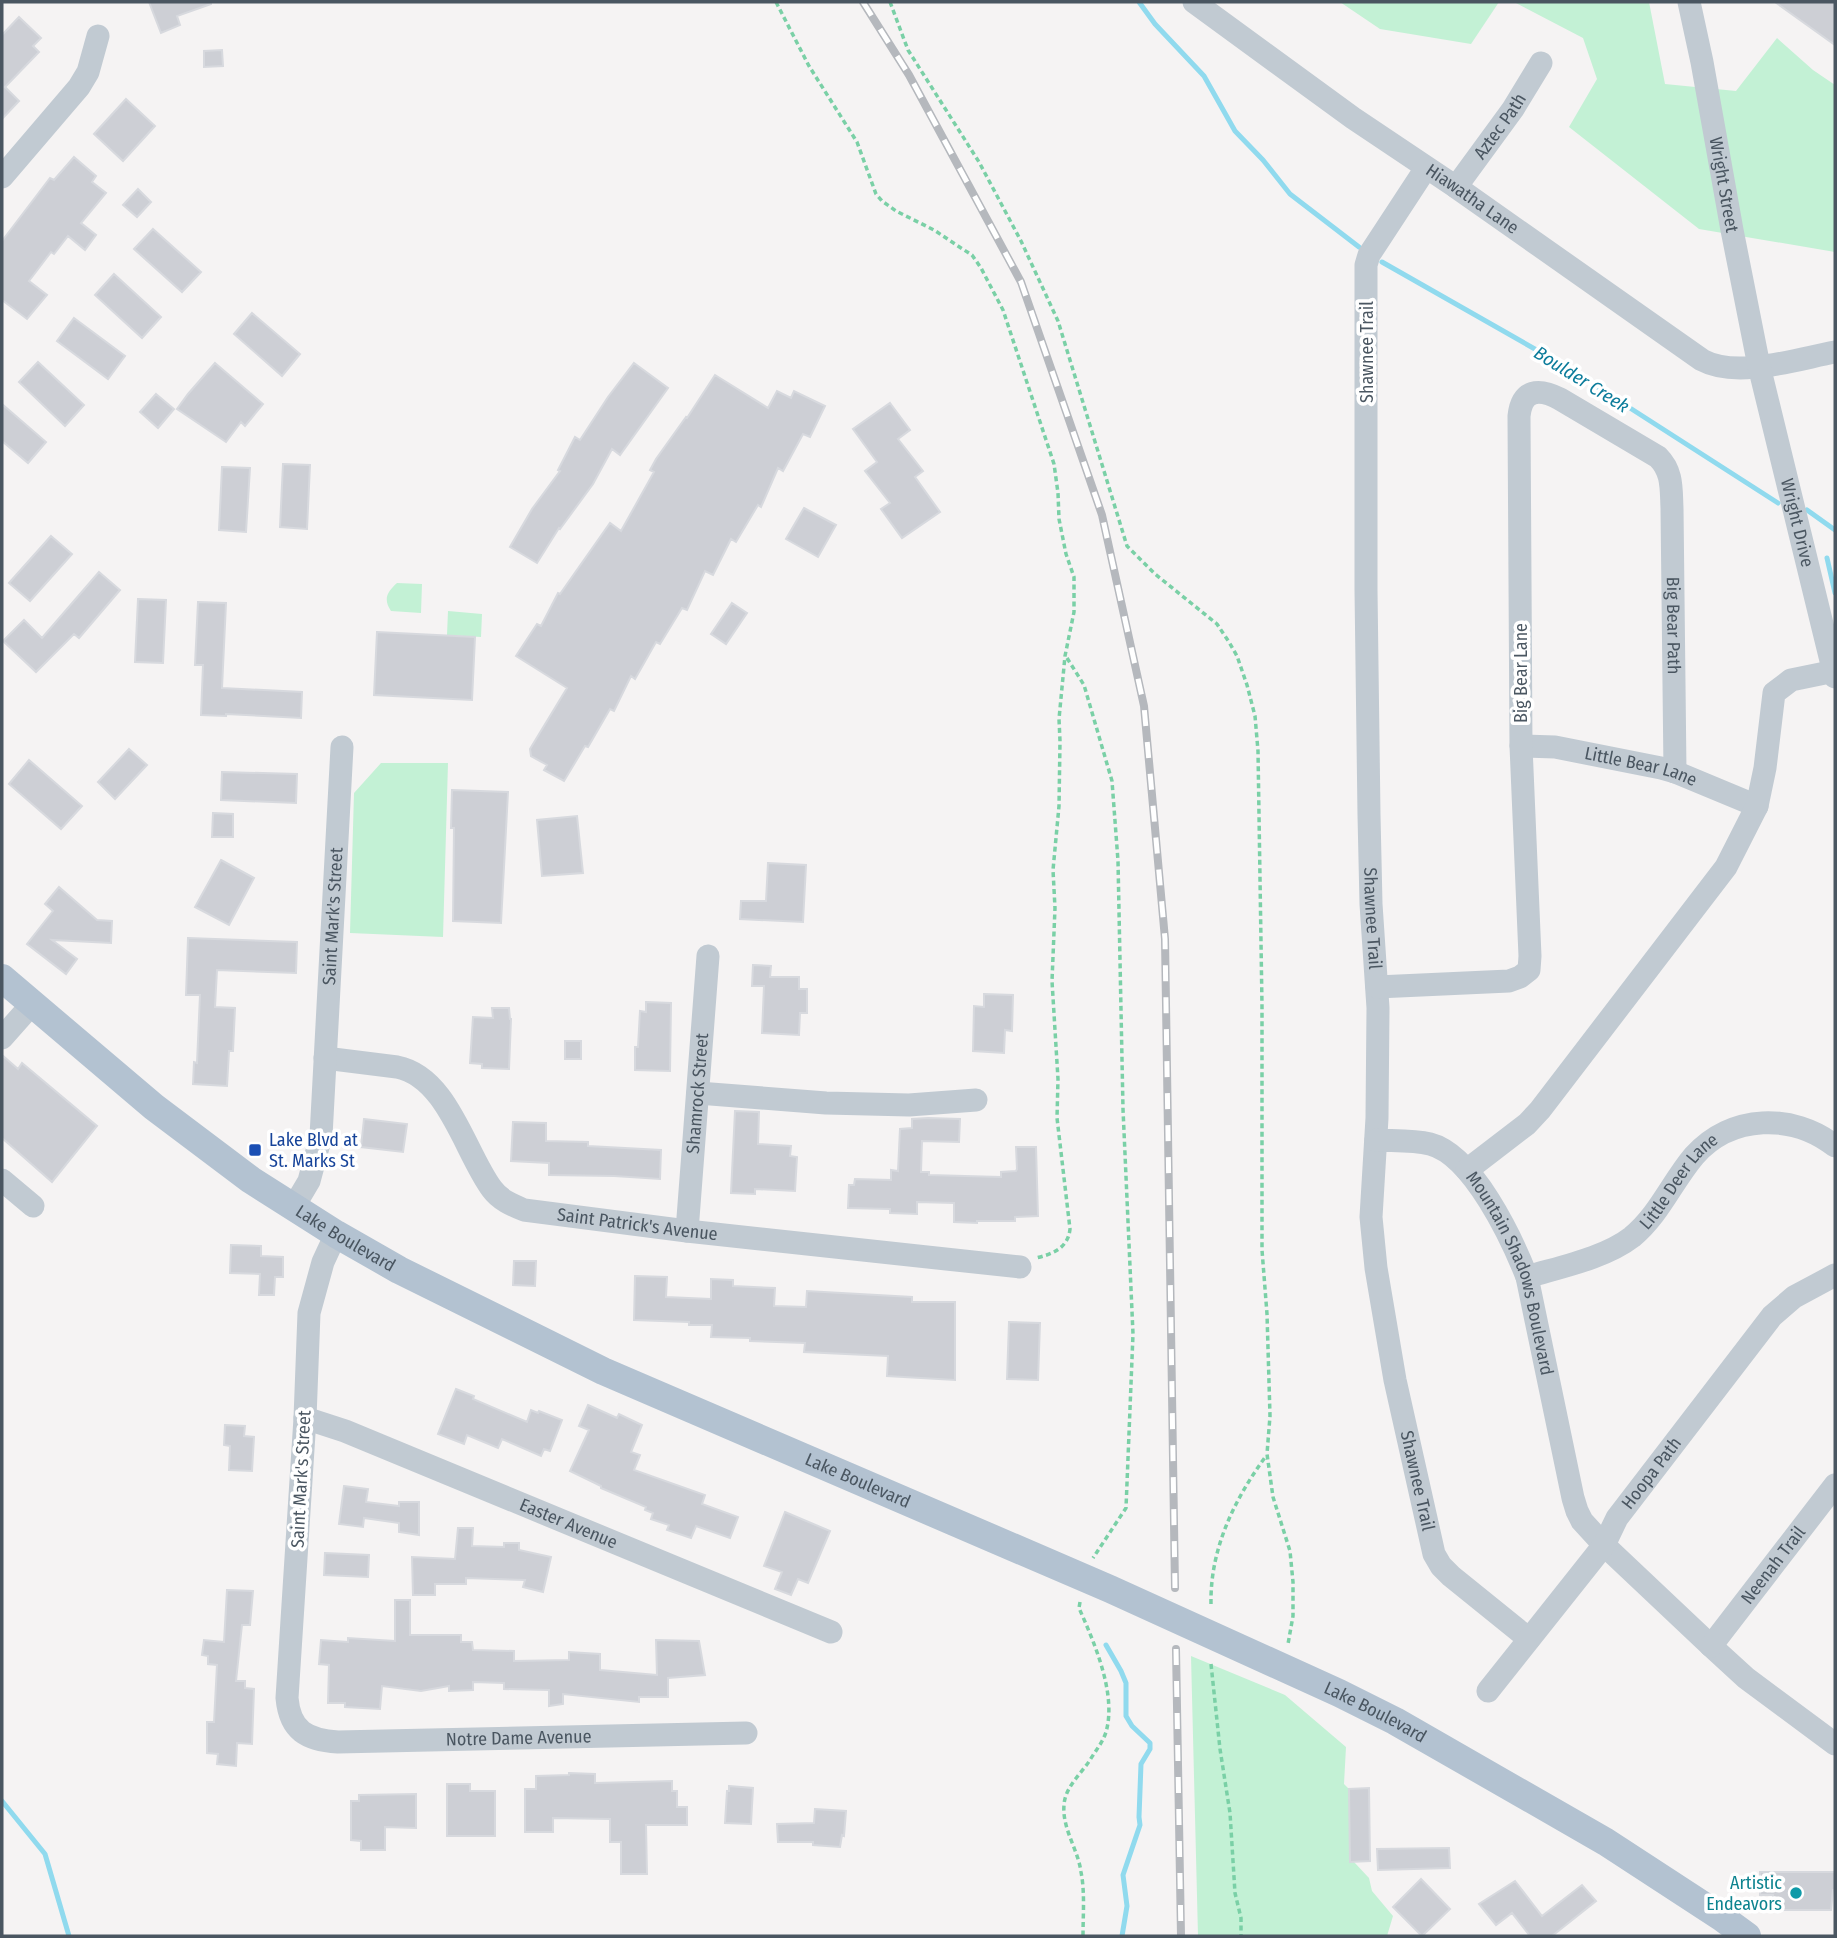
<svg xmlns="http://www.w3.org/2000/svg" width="1837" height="1938" viewBox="0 0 1837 1938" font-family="'Fira Sans Condensed',sans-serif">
  <rect width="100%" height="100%" fill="#f5f3f3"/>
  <path fill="#c3f1d5" d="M1340 2H1499L1471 44 1380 29Z
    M1514 2H1649L1665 84 1736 91 1777 38 1813 70 1835 85V252L1699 229 1569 127 1597 79 1583 38Z
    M397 583 422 584 421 613 391 611C383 599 387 592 397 583Z
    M448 611 482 614 481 637 447 635Z
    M381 763H448L443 937 350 933 354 793Z
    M1191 1656 1285 1695 1346 1747 1344 1784 1349 1789 1350 1862H1354L1369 1878 1372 1891 1393 1916 1387 1936H1198Z"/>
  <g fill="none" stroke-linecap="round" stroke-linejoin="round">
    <path stroke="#90daee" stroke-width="5" d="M1139 2 1155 24 1204 76 1235 131 1263 160 1290 194 1359 247
      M1382 262 1563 365 1778 503
      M1807 510 1835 530
      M1827 558 1835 593
      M1106 1645 1121 1671 1126 1683V1716L1132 1726 1150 1743V1749L1141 1764 1139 1817 1140 1825 1123 1875 1127 1906 1122 1936
      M2 1801 45 1854 69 1936"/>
  </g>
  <path fill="#cdcfd5" stroke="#d7d9de" stroke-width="2" d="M149 2H211V4L177 16 180 25 161 33Z
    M1775 2H1835V45Z
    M19 17 41 38 33 46 39 52 5 87 19 101 2 119V35Z
    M222 50 223 66 204 67V51Z
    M126 99 155 126 123 161 94 134Z
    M74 157 96 176 92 182 106 193 81 223 96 235 85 250 68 236 54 254 51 252 29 281 47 295 27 319 2 300V241L50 178 54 180Z
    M138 189 151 202 137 217 123 205Z
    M153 229 201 272 182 292 134 249Z
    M114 274 161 317 142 338 95 295Z
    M252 313 300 354 282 376 234 334Z
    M74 318 125 356 108 379 57 341Z
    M38 362 84 405 65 426 19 382Z
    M215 363 263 404 245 426 241 422 226 442 177 409 188 394Z
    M634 363 668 388 620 455 612 449 593 484 560 529 559 528 537 563 510 547 532 509 560 471 558 470 575 437 580 440 608 397Z
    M715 375 768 408 777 391 791 398 794 391 825 406 810 437 803 434 783 471 778 468 761 507 758 505 736 542 731 539 713 575 705 571 687 610 682 608 660 644 656 642 635 679 631 676 614 711 610 709 588 747 585 746 564 781 544 770 547 765 531 756 530 749 567 688 516 656 537 624 541 626 558 593 560 594 610 523 621 531 654 472 650 470 656 459 686 417 687 418Z
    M156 394 174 409 158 428 140 412Z
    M890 403 910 430 898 439 923 471 915 477 940 512 902 538 881 509 890 503 865 471 877 462 853 429Z
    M2 404 46 442 28 463 2 441Z
    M283 464 310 465 307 529 280 527Z
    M222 467 250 468 246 532 219 530Z
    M804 508 836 525 818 557 786 539Z
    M51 536 72 554 30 601 9 583Z
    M99 572 120 590 79 638 74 634 36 672 3 641 24 620 42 638Z
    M138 599 166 600 163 663 135 662Z
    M198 602 226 603 222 688 302 692 301 718 226 714V716L201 715 203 665H195Z
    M732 603 747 613 726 644 711 634Z
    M377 632 475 637 472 700 374 695Z
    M129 749 147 765 115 799 98 782Z
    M29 760 82 806 61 829 9 784Z
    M222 772 297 774 296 803 221 800Z
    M452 790 508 792 501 923 453 921 454 828H451Z
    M213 813 233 814V837H212Z
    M577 816 583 873 542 876 537 820Z
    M221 860 254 878 229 925 195 907Z
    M768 863 806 865 803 922 740 919 741 901H766Z
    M59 887 97 920 112 921 111 943 52 940 77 959 66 974 27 944 53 911 45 904Z
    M188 938 297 942 296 973 217 970 215 1007 235 1008 233 1051H229L227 1086 193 1084 194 1062 197 1063 200 995H186Z
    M753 965 771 966 770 977H799V989H807V1013H800L799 1035 762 1033 764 986H752Z
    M984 994 1013 995 1012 1031 1005 1030 1004 1053 973 1051 974 1006 984 1007Z
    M646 1002 671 1003 670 1071 635 1070V1047H638L640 1011 646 1012Z
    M492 1008H509L510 1019H511L509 1069 482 1068V1064L470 1063 473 1017 493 1018Z
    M565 1041H581V1059H565Z
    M2 1055 18 1069 22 1063 97 1126 52 1182 2 1138Z
    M735 1111 759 1112 758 1144 791 1146 790 1156 797 1157 795 1191 755 1189V1194L731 1193Z
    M928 1118 960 1119 959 1142 922 1141 921 1172H929V1175L1001 1177V1172L1016 1171 1017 1169 1016 1147H1036L1038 1216 1015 1217V1221H977V1223L954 1222V1203L917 1202V1214L890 1213V1209L848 1208 849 1185H854L855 1179 891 1180V1170L898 1171 900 1129 912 1128V1119Z
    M364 1119 407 1124 403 1152 361 1147Z
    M513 1122 546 1123V1141L588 1142V1146L661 1150 660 1179 614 1176 549 1175V1163L511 1161Z
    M231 1245 261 1246V1256L283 1257V1277H275L274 1295H259L260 1274 230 1273Z
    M514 1261H536L535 1286 513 1285Z
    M635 1276 667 1277 666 1297 711 1299V1279L733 1280V1286L775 1288 774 1306 806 1307 807 1291 912 1297V1302H955V1380L887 1376 888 1356 804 1352 805 1343 750 1341V1338L711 1337 712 1325H689V1322L634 1320Z
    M1009 1322 1040 1323 1038 1380 1007 1379Z
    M456 1389 474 1396 473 1399 527 1422 531 1410 538 1413 539 1411 562 1420 550 1451 544 1449 541 1456 502 1439 498 1448 467 1435 464 1444 438 1434Z
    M588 1405 617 1418 619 1414 642 1425 631 1452 640 1455 634 1470 705 1495 702 1504 738 1517 730 1538 696 1526 691 1538 667 1530 669 1525 651 1519 653 1513 645 1510 646 1507 601 1488V1486L570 1471 589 1430 579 1426Z
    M225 1425 245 1426 244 1436 254 1437 252 1471 229 1470 230 1446 224 1445Z
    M344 1486 368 1489 366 1502 399 1506V1502H419V1535L399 1532V1523L364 1518 363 1527 339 1524Z
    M785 1512 830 1531 808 1583 798 1579 791 1595 775 1589 782 1572 764 1566Z
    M458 1528H473L472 1546 504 1547V1543H519V1550L551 1557 543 1592 523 1587 525 1580 466 1578V1584H435V1595H413L412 1557 455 1559Z
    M325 1553 369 1555 368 1577 324 1575Z
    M227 1590 253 1591 250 1625H242L236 1681H245V1688L254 1689 252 1744 237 1743 236 1766 217 1764 218 1754 207 1753V1722H214L217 1665 208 1664V1656L202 1655 204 1640 224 1642Z
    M395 1600H410V1635H461V1642H472L473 1650 514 1651V1661L569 1660V1652L600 1654V1670L657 1675 656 1640 699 1641 705 1675 668 1678V1697H639V1702L563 1694V1704L549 1706V1690L504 1689V1683L473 1682V1690L449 1691V1686L421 1691 382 1686 380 1709 345 1707V1703H328L329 1665 319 1664 321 1640 348 1642V1638L395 1641Z
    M569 1773 595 1774V1783L672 1781V1791H677V1807H687V1825H646L647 1874H621V1842H610V1819L553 1818V1832H525V1789H536V1776L569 1775Z
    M447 1784H470V1791H495V1836H447Z
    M729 1786 753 1788 751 1824 725 1823 727 1791H729Z
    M1369 1788 1370 1861 1350 1862 1349 1789Z
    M416 1794V1828L385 1827V1850H361V1841L351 1840V1801H359V1795Z
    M815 1809 846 1811 844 1836 842 1835 840 1847 813 1845V1842H778L777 1824 814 1823Z
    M1449 1848 1450 1868 1378 1870 1377 1849Z
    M1760 1872H1835V1890H1833L1831 1910H1774L1773 1895H1760Z
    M1421 1879 1450 1909 1422 1936 1393 1907Z
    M1515 1881 1542 1916 1582 1885 1596 1901 1552 1936H1530L1512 1913 1496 1925 1479 1904Z"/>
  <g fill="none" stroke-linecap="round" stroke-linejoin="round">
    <path stroke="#7ad0a6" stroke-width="3.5" stroke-dasharray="5 3.5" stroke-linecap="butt" d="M776 2 809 66 857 142 876 194 882 201 896 211 934 230 961 248 972 255 981 268 1003 310 1054 464 1058 493 1059 519 1066 554 1074 577V612L1065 656 1059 719 1060 741 1059 806 1053 870 1055 908 1052 981 1058 1079 1057 1118 1070 1229C1068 1248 1053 1254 1036 1258
      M890 2 908 50 979 162 1021 241 1058 321 1127 546 1155 574 1217 624 1229 642 1237 656 1247 685 1255 716 1258 751 1262 1006V1250L1267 1314 1270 1416 1267 1454 1273 1497 1290 1551 1293 1582V1616L1288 1644
      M1067 658 1084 685 1112 781 1118 861 1123 1109 1133 1334 1126 1508 1093 1558
      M1080 1602 1079 1608C1094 1642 1117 1694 1106 1732 1103 1742 1096 1750 1090 1760 1081 1774 1065 1787 1064 1805 1062 1829 1078 1849 1081 1872 1085 1892 1083 1915 1083 1936
      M1211 1604C1210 1549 1234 1500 1266 1456
      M1211 1664 1220 1749 1230 1813 1235 1893 1241 1918V1936"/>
    <g stroke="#c1cad2" stroke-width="23">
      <path id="s1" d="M1194 2 1353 118 1456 187 1702 360C1737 379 1797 359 1835 352"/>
      <path id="s2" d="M1689 2 1702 62 1732 230 1759 366 1835 677"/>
      <path id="s3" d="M1426 168 1369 255 1366 265V590L1369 815 1371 904 1378 1008 1377 1118 1371 1217 1376 1268 1395 1380 1434 1554 1441 1566 1451 1576 1529 1639"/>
      <path d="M2 177 79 87 88 72 98 36"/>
      <path id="s4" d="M1456 187 1513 109 1541 63"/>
      <path id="s5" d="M1521 746 1555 747 1661 768 1675 772 1757 806"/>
      <path id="s6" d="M1377 987 1509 981 1520 977 1529 970 1530 956 1521 746 1519 416C1522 389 1539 388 1560 399L1658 457C1673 472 1671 489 1672 508L1675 772"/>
      <path d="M2 1038 32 1004"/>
      <path id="s7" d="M325 1058 397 1067C448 1077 465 1153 492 1189 500 1200 512 1205 524 1210L687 1231 1020 1267"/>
      <path d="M698 1093 826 1103 909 1105 976 1100"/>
      <path id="s8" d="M1376 1140C1393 1141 1413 1140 1430 1144 1473 1155 1512 1239 1527 1277L1573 1498 1577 1511 1582 1521 1604 1545 1711 1646 1746 1678 1835 1744"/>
      <path d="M1467 1170 1527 1124 1540 1110 1726 867 1757 806 1765 768 1774 693 1791 680 1835 671"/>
      <path d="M2 1180 33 1206"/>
      <path id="s9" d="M293 1208 309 1181 321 1136 342 747"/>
      <path id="s10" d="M687 1231 708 956"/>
      <path id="s11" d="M336 1234 323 1262 309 1313 305 1418 287 1698C290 1731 307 1740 338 1742L746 1733"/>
      <path id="s12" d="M1527 1277C1560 1267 1605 1258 1632 1237 1659 1215 1672 1182 1694 1156 1731 1114 1793 1113 1835 1146"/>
      <path id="s13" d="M305 1418 345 1431 831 1632"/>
      <path id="s14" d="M1711 1646 1835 1485"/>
      <path id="s15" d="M1488 1691 1604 1545 1617 1518 1772 1316 1794 1297 1835 1275"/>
    </g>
    <path stroke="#b3c2d1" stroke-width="28" id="s16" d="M2 978 154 1107 251 1180 336 1234 399 1270 603 1371 1110 1589 1339 1693 1395 1721 1606 1842 1721 1917 1747 1936"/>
    <g stroke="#b5b8bd" stroke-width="8">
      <path id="rail" d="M863 2 909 75 1021 282 1102 515 1144 706 1165 939 1175 1588
        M1176 1649 1181 1936"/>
    </g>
    <use href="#rail" stroke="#fff" stroke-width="5" stroke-dasharray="16" stroke-linecap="butt"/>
  </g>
  <rect fill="#1a4fb4" stroke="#fff" stroke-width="2.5" x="248" y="1143" width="14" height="14" rx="3.5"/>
  <circle fill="#0f9aa8" stroke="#fff" stroke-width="2.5" cx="1796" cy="1893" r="7"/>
  <g text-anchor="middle" stroke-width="7" stroke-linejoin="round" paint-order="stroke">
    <g font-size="18" fill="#4a5661" stroke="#fff">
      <text dy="6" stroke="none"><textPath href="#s4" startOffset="75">Aztec Path</textPath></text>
      <text dy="6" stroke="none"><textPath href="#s2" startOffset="186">Wright Street</textPath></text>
      <text dy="6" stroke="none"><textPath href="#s1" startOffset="341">Hiawatha Lane</textPath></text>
      <text transform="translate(1367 352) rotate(-90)" y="6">Shawnee Trail</text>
      <text dy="6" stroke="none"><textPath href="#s2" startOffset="532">Wright Drive</textPath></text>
      <text dy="6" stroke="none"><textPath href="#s6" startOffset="1052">Big Bear Path</textPath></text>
      <text transform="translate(1521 673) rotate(-90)" y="6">Big Bear Lane</text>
      <text dy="6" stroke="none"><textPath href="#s5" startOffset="122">Little Bear Lane</textPath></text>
      <text dy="6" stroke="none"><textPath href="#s9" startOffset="298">Saint Mark's Street</textPath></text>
      <text dy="6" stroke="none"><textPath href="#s3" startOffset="768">Shawnee Trail</textPath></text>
      <text dy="6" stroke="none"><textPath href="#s10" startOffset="138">Shamrock Street</textPath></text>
      <text dy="6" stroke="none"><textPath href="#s12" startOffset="186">Little Deer Lane</textPath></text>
      <text dy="6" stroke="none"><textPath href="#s7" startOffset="385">Saint Patrick's Avenue</textPath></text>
      <text dy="6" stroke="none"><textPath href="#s16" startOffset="432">Lake Boulevard</textPath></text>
      <text dy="6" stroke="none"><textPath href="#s8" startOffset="214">Mountain Shadows Boulevard</textPath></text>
      <text dy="6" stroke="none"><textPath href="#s15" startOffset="273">Hoopa Path</textPath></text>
      <text transform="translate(301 1479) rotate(-87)" y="6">Saint Mark's Street</text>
      <text dy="6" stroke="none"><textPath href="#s3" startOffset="1335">Shawnee Trail</textPath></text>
      <text dy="6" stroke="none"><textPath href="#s16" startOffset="999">Lake Boulevard</textPath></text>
      <text dy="6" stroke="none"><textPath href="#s13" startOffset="284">Easter Avenue</textPath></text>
      <text dy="6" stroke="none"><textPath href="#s14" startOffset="102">Neenah Trail</textPath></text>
      <text dy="6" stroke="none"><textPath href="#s16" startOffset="1566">Lake Boulevard</textPath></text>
      <text dy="6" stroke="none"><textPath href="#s11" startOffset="726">Notre Dame Avenue</textPath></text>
    </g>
    <g font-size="18" fill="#164399" stroke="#fff" text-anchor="start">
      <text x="269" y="1146">Lake Blvd at<tspan x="269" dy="21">St. Marks St</tspan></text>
    </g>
    <g font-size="18" fill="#0d838f" stroke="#fff" text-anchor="end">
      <text x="1782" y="1889">Artistic<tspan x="1782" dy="21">Endeavors</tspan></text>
    </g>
    <g font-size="19" font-style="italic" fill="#0c7c9b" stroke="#fff">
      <text transform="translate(1582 379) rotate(32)" y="7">Boulder Creek</text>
    </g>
  </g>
  <rect width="1837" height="1938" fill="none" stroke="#4a5661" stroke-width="7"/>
</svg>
